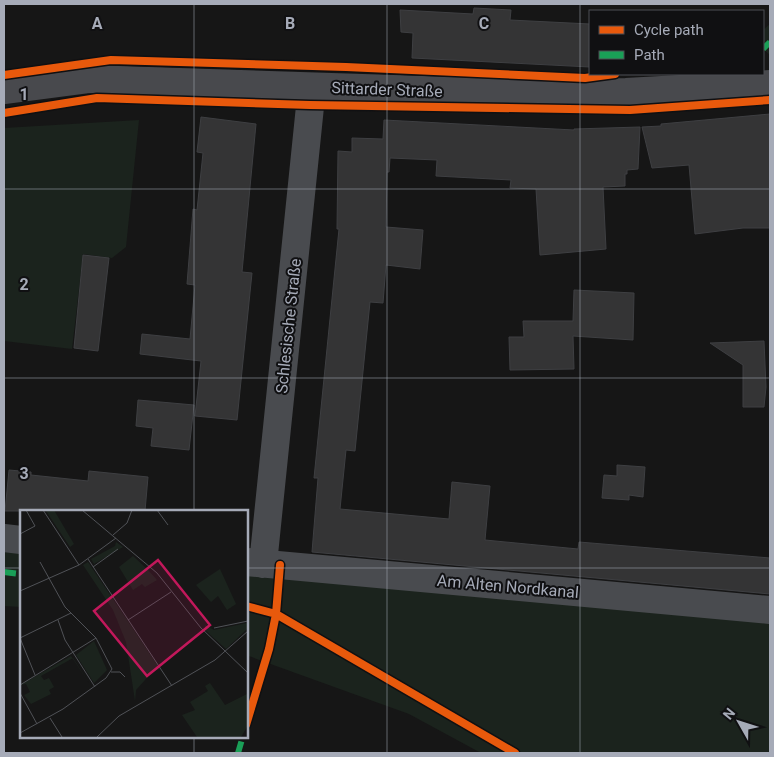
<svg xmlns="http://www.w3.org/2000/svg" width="774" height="757" viewBox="0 0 774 757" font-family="Roboto,sans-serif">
  <rect width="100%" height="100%" fill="#161616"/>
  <path fill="#1b231d" d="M770 24V55L763 49V30Z
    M139 120 126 247 112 258 83 254 72 349 4 341V128Z
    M4 552 21 553V607L4 606Z
    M246 575 770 622V753H481L409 714 246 655Z"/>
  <path fill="#343435" stroke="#3e3f42" d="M474 8 511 10 510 20 590 24V67L412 58 413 33 401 32 400 10 473 14Z
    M770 114V228H743L695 234 689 165 652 168 642 127 661 126V124Z
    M201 117 256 124 242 272 252 273 237 420 195 416 201 361 140 354 142 334 190 339 195 285 187 284 193 209 197 210 203 153 197 152Z
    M384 120 574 130V129L640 127 638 169 627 170V174H625V186L603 187 606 249 540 255 536 189 510 188 511 180 436 176 437 160 390 158 389 172H387L386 227 423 230 420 269 386 265 383 303 370 302 355 451 346 450 340 509 449 519 452 482 490 486 485 540 578 549 579 542 770 558V594L312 552 318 478H314L339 229H337L338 151 352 152V138L383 139Z
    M83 255 109 258 98 351 74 348Z
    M574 290 634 293 633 340 573 336 574 369 510 370 509 337H524L523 321H573Z
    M764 341 766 387 764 407H743V365L710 343Z
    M138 400 194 405 189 450 151 446 153 428 136 426Z
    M617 465 645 467 643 497 629 495V500L602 498 604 475 617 476Z
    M9 470 31 472V475L88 481 89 471 148 477 145 511H5Z"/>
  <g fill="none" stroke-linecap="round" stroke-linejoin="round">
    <path stroke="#494b4f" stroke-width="28" d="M4 538 21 540
      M246 562 770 610
      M263 564 312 87"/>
    <path stroke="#48494d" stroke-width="28" d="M4 90 88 79 544 94 626 92 770 84"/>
    <path stroke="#1a9f57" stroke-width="6" stroke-dasharray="12 6" stroke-linecap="butt" d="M763 49 770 42
      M4 572 21 574
      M238 753 243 736"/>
    <g stroke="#101012" stroke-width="11">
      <path id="cycleway" d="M4 75 111 60 346 67 585 78 615 74
        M4 113 97 98 310 105 630 110 770 100
        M246 606 276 614 515 753
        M246 725 269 649 276 614 280 565"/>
    </g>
    <use href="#cycleway" stroke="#e8590c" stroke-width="8"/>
  </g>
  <path fill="none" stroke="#a6abb8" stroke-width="1" stroke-opacity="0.55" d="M194 4V511M387 4V753M580 4V753M4 189H770M4 378H770M4 568H21M246 568H770M194 736V753"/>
  <g text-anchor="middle" stroke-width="4" stroke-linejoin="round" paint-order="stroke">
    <g font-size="16" fill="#a6abb8" stroke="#101012">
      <text transform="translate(387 89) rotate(2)" y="6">Sittarder Straße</text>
      <text transform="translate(288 326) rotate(-84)" y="6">Schlesische Straße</text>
      <text transform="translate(508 586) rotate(5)" y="6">Am Alten Nordkanal</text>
    </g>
  </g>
  <g transform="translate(20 510)">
    <rect width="228" height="228" fill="#161616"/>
    <path d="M34 0 54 34 50 37 26 1ZM96 32 103 37 74 54 71 49 95 36ZM113 46 128 60 137 70 125 77 122 74 113 80 99 57ZM68 52 140 159 133 161 116 180 115 191 106 132 93 100 63 55ZM200 59 216 94 207 100 198 86 191 92 176 75ZM227 113V119L206 139 185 120V115L194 120ZM74 131 87 160 74 173 56 145ZM51 146 69 173 53 148 21 166 24 170 29 168 34 177 29 180 31 184 11 194 4 185 10 182 6 174 0 175ZM190 173 205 195 227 184V217L221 227H177L162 205 175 200 170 192 188 181 185 176Z" fill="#1b231d"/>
    <path fill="none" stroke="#505257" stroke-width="1" d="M23 0 59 55M62 0 137 63 181 118 228 163M137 0 148 15M0 24 15 16 6 0M93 25 107 13 112 0M68 49 152 176M73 57 98 39M0 81 59 55 96 28M38 110 45 130 75 177M108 110 151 82M194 118 228 111M0 128 51 103M0 128 15 165M91 162H100L105 167M0 175 76 128M0 183 17 214M30 208 42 227M0 223 43 199 86 168 92 159 76 128 45 97 20 52M77 227 99 206 195 150 228 121"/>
    <path fill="#c2185b" fill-opacity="0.15" stroke="#c2185b" stroke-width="2.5" d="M138 50 190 115 127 166 74 101Z"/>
    <rect width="228" height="228" fill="none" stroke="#a6abb8" stroke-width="2.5"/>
  </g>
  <g font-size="16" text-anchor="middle" font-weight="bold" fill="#a6abb8" stroke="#101012" stroke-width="4" stroke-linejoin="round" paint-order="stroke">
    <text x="97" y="29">A</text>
    <text x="290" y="29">B</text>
    <text x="484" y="29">C</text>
    <text x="24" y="100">1</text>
    <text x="24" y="290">2</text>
    <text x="24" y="479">3</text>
  </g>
  <rect width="774" height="757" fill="none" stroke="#a6abb8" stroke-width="10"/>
  <rect x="589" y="10" width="175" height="65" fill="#101012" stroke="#4c4e54"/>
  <rect x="599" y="26" width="25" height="8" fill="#e8590c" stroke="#4c4e54"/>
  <text x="634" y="35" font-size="15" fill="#a6abb8">Cycle path</text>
  <rect x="599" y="51" width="25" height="8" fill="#1a9f57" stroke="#4c4e54"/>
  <text x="634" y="60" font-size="15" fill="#a6abb8">Path</text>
  <g transform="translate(739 722) rotate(309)" stroke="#101012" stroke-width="4" paint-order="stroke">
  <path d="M0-4L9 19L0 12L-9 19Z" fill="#a6abb8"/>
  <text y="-8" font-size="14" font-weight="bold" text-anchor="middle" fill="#a6abb8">N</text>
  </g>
</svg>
